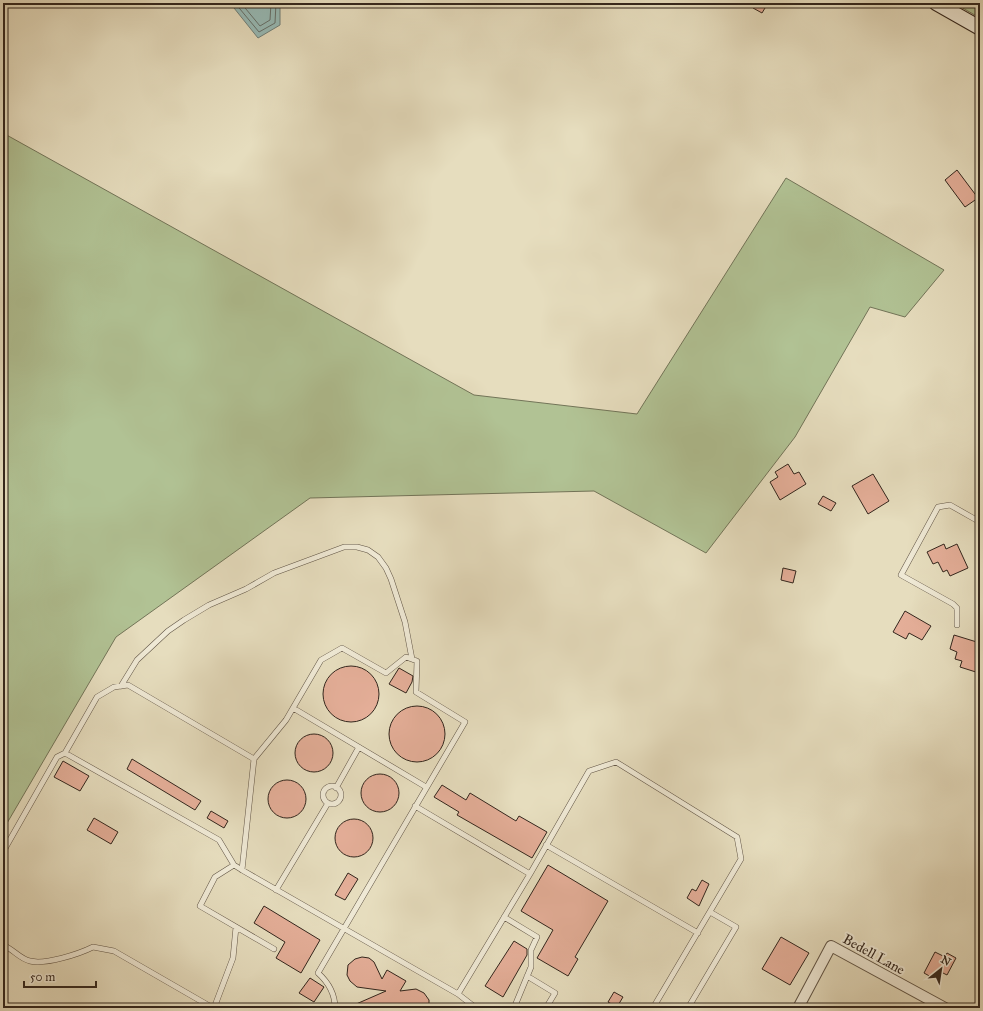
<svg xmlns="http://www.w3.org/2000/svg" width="983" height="1011" viewBox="0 0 983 1011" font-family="'IM FELL Great Primer',serif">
  <rect width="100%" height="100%" fill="#e6ddbe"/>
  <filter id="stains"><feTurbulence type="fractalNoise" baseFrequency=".005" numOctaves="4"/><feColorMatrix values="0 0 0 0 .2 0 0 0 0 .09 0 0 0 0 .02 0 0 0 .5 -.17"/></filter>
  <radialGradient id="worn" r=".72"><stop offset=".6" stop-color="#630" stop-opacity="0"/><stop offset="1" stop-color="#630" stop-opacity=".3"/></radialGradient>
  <path fill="#b1c294" stroke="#727458" d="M954 3H980V18Z
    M3 133 474 395 637 414 786 178 944 270 905 317 870 307 795 437 706 553 594 491 310 498 116 637 3 830Z"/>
  <path fill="#97bbb7" stroke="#6f7f79" d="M230 3H280V25L258 38Z"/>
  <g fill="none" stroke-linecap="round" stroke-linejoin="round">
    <path stroke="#65706a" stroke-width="1" d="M235 3 259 32 275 23 276 3
      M241 3 260 26 270 20 271 3"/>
  </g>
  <path fill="#e4ae98" stroke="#33261d" d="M756 3H768L762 13 753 8Z
    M957 170 978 198 965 207 945 180Z
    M788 464 794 474 799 472 806 484 780 500 770 482 778 477 775 472Z
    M873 474 889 501 868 514 852 486Z
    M823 496 836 503 831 511 818 504Z
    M944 544 946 549 957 544 968 568 950 576 947 570 943 572 938 562 933 564 927 552Z
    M783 568 796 571 793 583 781 580Z
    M905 611 931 626 922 640 909 633 906 639 893 632Z
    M954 635 980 643 979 673 960 667 962 661 955 659 957 652 950 649Z
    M323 694a28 28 0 1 1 56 0a28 28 0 1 1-56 0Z
    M399 668 413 676 412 682 406 693 389 684Z
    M389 734a28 28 0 1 1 56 0a28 28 0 1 1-56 0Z
    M295 753a19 19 0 1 1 38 0a19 19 0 1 1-38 0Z
    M132 759 201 801 195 810 127 769Z
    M63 761 89 776 80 791 54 777Z
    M361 793a19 19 0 1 1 38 0a19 19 0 1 1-38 0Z
    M268 799a19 19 0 1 1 38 0a19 19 0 1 1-38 0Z
    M442 785 466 800 470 793 516 821 519 816 547 832 532 858 457 815 459 812 434 797Z
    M211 811 228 821 224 828 207 818Z
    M94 818 118 832 111 844 87 830Z
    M335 838a19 19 0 1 1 38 0a19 19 0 1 1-38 0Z
    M548 865 608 901 575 957 578 959 568 976 537 958 553 930 521 911Z
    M348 873 358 879 345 900 335 895Z
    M702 880 709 884 699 906 687 898 692 889 696 891Z
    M264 906 320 940 301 973 276 958 285 942 254 923Z
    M781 937 809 953 790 985 762 969Z
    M514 941 527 949V955L503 997 485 986Z
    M935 952 945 957 947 953 956 958 947 975 937 970 933 978 924 973Z
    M362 957 369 958 374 962 382 979 387 970 406 981 400 991 416 989 424 993 429 1000V1008H347L386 991 357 987 350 981 347 975 348 965 355 959Z
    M310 978 324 987 314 1002 299 993Z
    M614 992 623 997 617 1007 608 1002Z"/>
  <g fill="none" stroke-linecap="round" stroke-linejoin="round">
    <g stroke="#605445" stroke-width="6">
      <path id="lane" d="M957 625V608L953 604 901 575 938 507 950 505 980 522
        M121 686 137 660 168 631 184 620 209 605 246 589 274 573 344 547H357L368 550 378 557 386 568 391 579 405 622 412 659
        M293 708 426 787
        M254 759 286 720 321 660 342 648 386 673 406 657 417 661 416 692 465 722 318 973C328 982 335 994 335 1008
        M323 795a9 9 0 1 1 18 0a9 9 0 1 1-18 0Z
        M336 788 359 747
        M415 806 530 874 458 994
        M546 845 698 933
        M3 852 57 757 65 753
        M234 865 215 877 200 906 274 949
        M242 870 254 759 128 685 114 687 97 697 65 753 219 840 234 865 242 870 458 994 476 1008
        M530 874 589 771 616 762 737 837 741 859 653 1008
        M276 890 328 803
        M504 917 537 937 531 950V967L514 1008
        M3 945C13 949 20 959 30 961 45 965 79 954 93 947L114 951 213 1008
        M527 976 555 993 546 1008
        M214 1008 233 958 236 927
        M688 1008 736 927 710 912"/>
    </g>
    <g stroke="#605445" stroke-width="12">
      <path id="street" d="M798 1008 831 946 945 1008"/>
    </g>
    <g stroke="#33261d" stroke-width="16">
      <path id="secondary" d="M936 3 980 28"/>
    </g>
    <use href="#lane" stroke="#efe9d5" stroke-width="5"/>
    <use href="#street" stroke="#efe9d5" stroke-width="10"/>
    <use href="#secondary" stroke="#efe9d5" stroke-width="14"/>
  </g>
  <g text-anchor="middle" stroke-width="4" stroke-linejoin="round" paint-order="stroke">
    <g font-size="14" fill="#33261d" stroke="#efe9d5">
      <text transform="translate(874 954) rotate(29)" y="5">Bedell Lane</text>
    </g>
  </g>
  <rect width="983" height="1011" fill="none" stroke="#e6ddbe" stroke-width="16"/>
  <rect x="4" y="4" width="975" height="1003" fill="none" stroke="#33261d" stroke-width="2"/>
  <rect x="8" y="8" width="967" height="995" fill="none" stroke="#33261d"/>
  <g transform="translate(941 969) rotate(30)" stroke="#efe9d5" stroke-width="3" paint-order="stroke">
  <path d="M0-3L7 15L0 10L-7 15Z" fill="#33261d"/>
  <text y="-6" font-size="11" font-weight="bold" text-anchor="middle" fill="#33261d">N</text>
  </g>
  <path d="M24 981v6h72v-6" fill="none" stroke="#33261d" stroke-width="2"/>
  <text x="30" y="981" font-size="12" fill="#33261d" stroke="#efe9d5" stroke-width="3" paint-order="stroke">50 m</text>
  <rect width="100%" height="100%" filter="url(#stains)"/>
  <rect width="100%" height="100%" fill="url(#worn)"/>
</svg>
